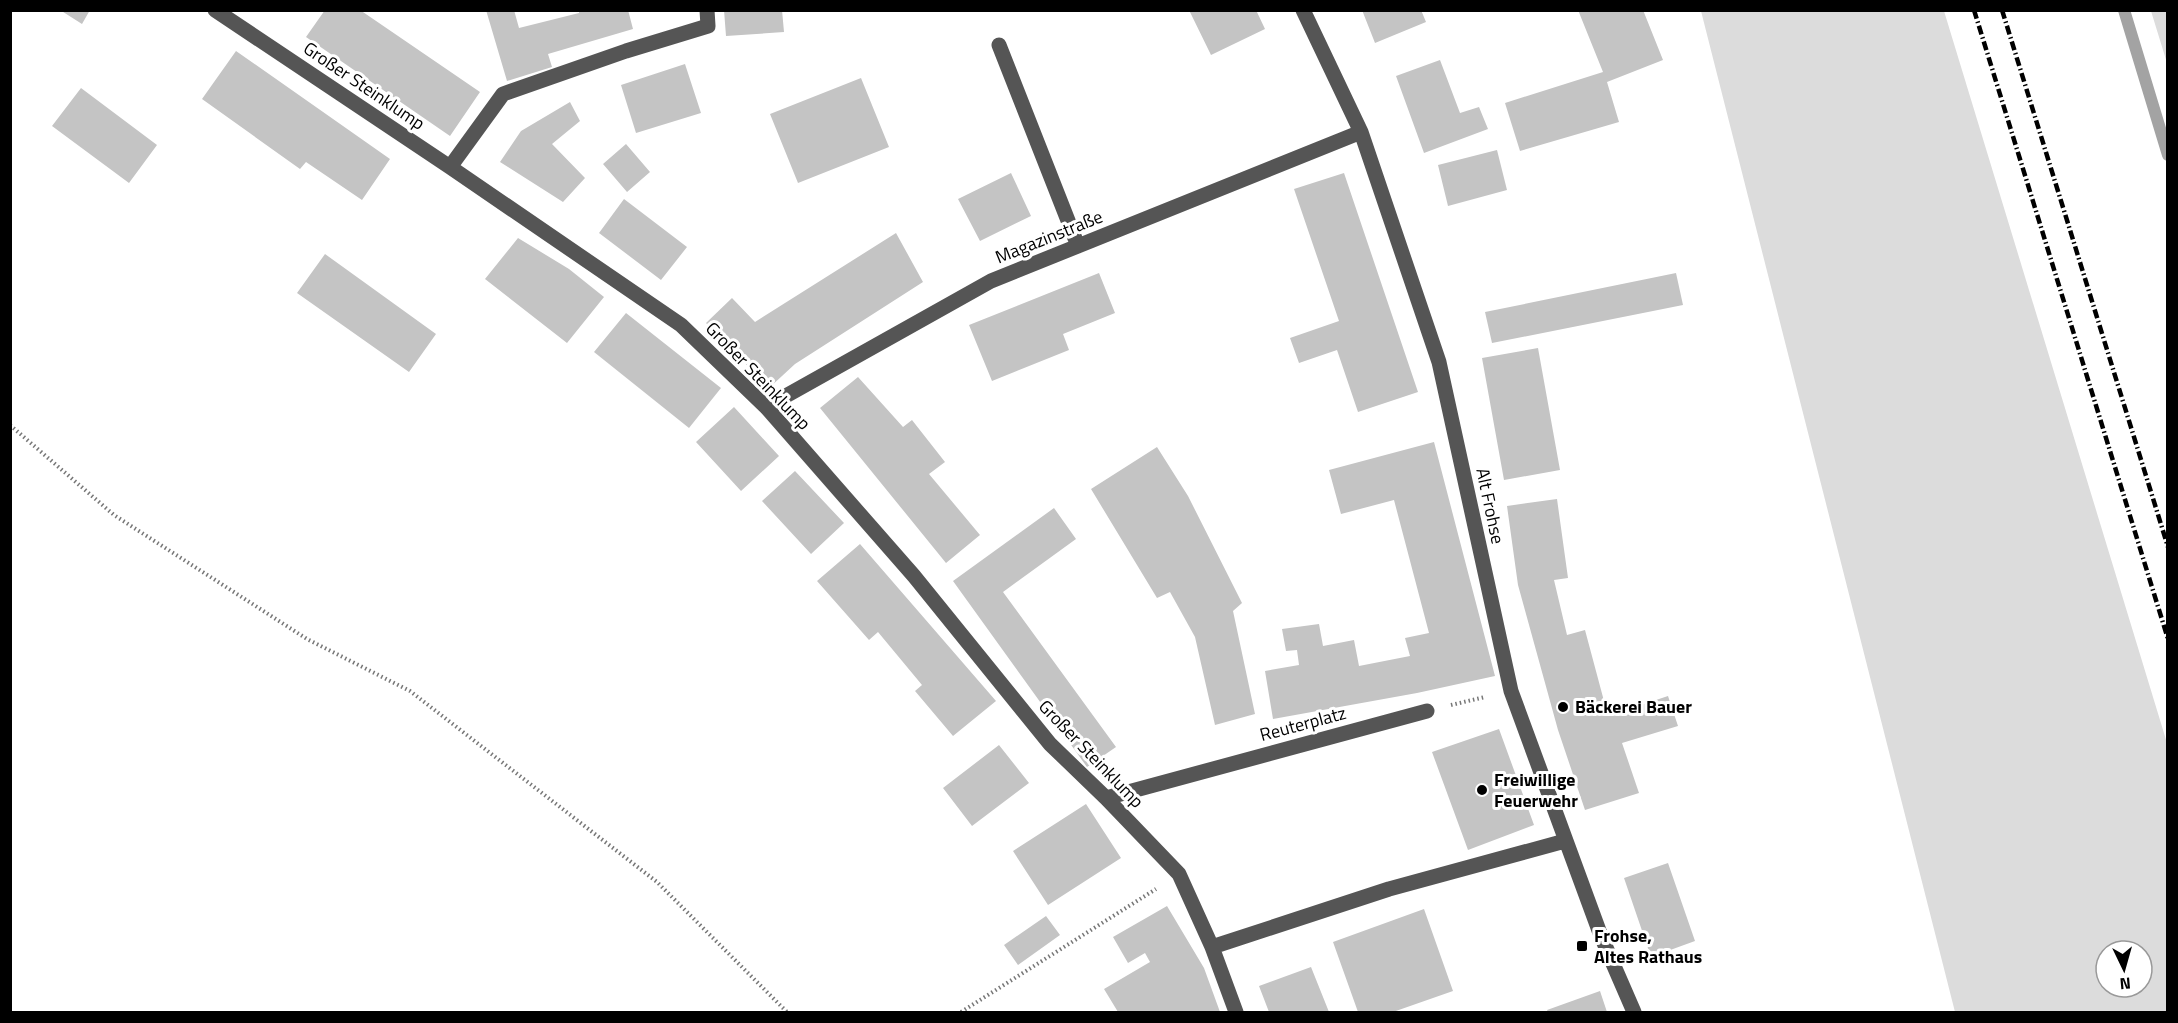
<svg xmlns="http://www.w3.org/2000/svg" width="2178" height="1023" viewBox="0 0 2178 1023" font-family="'Titillium Web',sans-serif">
  <rect width="100%" height="100%" fill="#fff"/>
  <path fill="#dcdcdc" fill-rule="evenodd" d="M1701 11H1944L2167 743V1012H1955ZM2106 951H2142V987H2106Z
    M2151 11H2167V63Z"/>
  <g fill="none" stroke-linecap="round" stroke-linejoin="round">
    <path stroke="#a3a3a3" stroke-width="12" d="M2124 10 2168 155"/>
  </g>
  <path fill="#c4c4c4" d="M60 10H90L82 24Z
    M325 10H360L480 92 450 136 306 37Z
    M486 10H514L519 28 579 13V10H628L633 29 548 54 552 67 507 81Z
    M724 10H782L784 32 726 36Z
    M1189 10H1256L1265 29 1211 55Z
    M1362 10H1421L1426 22 1375 43Z
    M1578 10H1643L1663 60 1607 82 1619 122 1520 151 1505 103 1603 72Z
    M236 51 390 159 362 200 306 162 300 169 202 99Z
    M1440 60 1460 113 1479 107 1488 129 1424 153 1396 76Z
    M685 64 701 113 636 133 621 85Z
    M861 78 889 147 798 183 770 114Z
    M81 88 157 145 129 183 52 126Z
    M570 102 580 121 552 144 585 178 563 202 500 162 521 131Z
    M626 144 650 172 627 192 603 164Z
    M1497 150 1507 190 1448 206 1438 165Z
    M1011 173 1031 216 980 241 958 199Z
    M1344 173 1418 392 1358 412 1337 350 1299 363 1290 338 1339 321 1294 189Z
    M624 199 687 247 661 280 599 233Z
    M896 233 923 282 795 364 769 388 706 323 732 298 755 322Z
    M518 238 569 269 604 297 567 343 485 279Z
    M325 254 436 334 409 372 297 293Z
    M1099 273 1115 313 1063 334 1069 350 992 381 969 325Z
    M1676 273 1683 305 1492 343 1485 312Z
    M626 313 721 388 689 428 594 352Z
    M1538 348 1560 470 1504 480 1482 358Z
    M858 377 903 427 912 420 945 462 929 474 980 535 946 563 820 408Z
    M734 407 779 456 741 491 696 442Z
    M1434 442 1495 676 1417 693 1273 719 1265 671 1299 665 1297 650 1286 651 1282 629 1319 624 1323 646 1354 640 1359 666 1410 656 1405 638 1429 633 1394 500 1341 514 1329 470Z
    M1157 447 1188 496 1242 603 1233 611 1255 714 1215 725 1195 637 1170 592 1157 598 1091 489Z
    M795 471 844 523 811 554 762 501Z
    M1557 499 1568 578 1554 580 1567 635 1585 630 1608 716 1668 696 1678 726 1622 743 1639 793 1585 810 1558 730 1518 585 1507 506Z
    M1054 508 1076 539 1003 592 1116 747 1087 767 953 581Z
    M860 544 996 701 953 736 915 691 922 685 878 632 869 640 817 581Z
    M1499 729 1534 825 1468 850 1432 752Z
    M999 745 1029 783 972 826 943 788Z
    M1086 804 1121 858 1048 905 1013 851Z
    M1668 863 1695 941 1651 957 1624 878Z
    M1167 906 1204 968 1220 1012H1118L1104 989 1150 962 1145 953 1128 963 1113 937Z
    M1424 909 1453 991 1393 1012H1358L1333 942Z
    M1046 916 1060 935 1018 965 1004 945Z
    M1311 967 1329 1012H1269L1259 986Z
    M1600 991 1607 1012H1548L1547 1010Z"/>
  <g fill="none" stroke-linecap="round" stroke-linejoin="round">
    <path stroke="#777" stroke-width="4" stroke-dasharray="1.5 3" stroke-linecap="butt" d="M10 425 114 515 307 639 410 691 657 882 787 1012
      M1451 705 1485 697
      M961 1012 1156 889"/>
    <path stroke="#555" stroke-width="15" d="M215 10 450 167 681 325 766 407 914 576 1050 744 1106 798 1179 874 1212 947 1236 1012
      M1303 10 1361 132 1439 362 1511 691 1601 936 1634 1012
      M999 45 1078 246
      M450 167 503 94 626 51 708 26 707 10
      M766 407 991 281 1361 132
      M1106 798 1427 711
      M1212 947 1389 889 1565 841"/>
    <path stroke="#000" stroke-width="4.5" stroke-dasharray="9 3 1.5 3" stroke-linecap="butt" d="M1974 10 2168 639
      M2002 10 2168 547"/>
  </g>
  <g fill="#000" stroke="#fff" stroke-width="2">
    <circle cx="1563" cy="707" r="6"/>
    <circle cx="1482" cy="790" r="6"/>
    <rect x="1576" y="940" width="12" height="12" rx="3"/>
  </g>
  <g text-anchor="middle" stroke-width="6" stroke-linejoin="round" paint-order="stroke">
    <g font-size="18" fill="#000" stroke="#fff">
      <text transform="translate(364 86) rotate(34)" y="6">Großer Steinklump</text>
      <text transform="translate(1049 237) rotate(-22)" y="6">Magazinstraße</text>
      <text transform="translate(758 376) rotate(46)" y="6">Großer Steinklump</text>
      <text transform="translate(1490 506) rotate(78)" y="6">Alt Frohse</text>
      <text transform="translate(1303 724) rotate(-15)" y="6">Reuterplatz</text>
      <text transform="translate(1091 754) rotate(46)" y="6">Großer Steinklump</text>
    </g>
    <g font-size="18" font-weight="bold" fill="#000" stroke="#fff" text-anchor="start">
      <text x="1575" y="713">Bäckerei Bauer</text>
      <text x="1494" y="786">Freiwillige<tspan x="1494" dy="21">Feuerwehr</tspan></text>
      <text x="1594" y="942">Frohse,<tspan x="1594" dy="21">Altes Rathaus</tspan></text>
    </g>
  </g>
  <rect width="2178" height="1023" fill="none" stroke="#000000" stroke-width="24"/>
  <g transform="translate(2124 969) rotate(175)"><circle r="28" fill="#ffffff" stroke="#999999" stroke-width="1.5"/>
  <path d="M0-4.5L10 22L0 15L-10 22Z" fill="#000000"/>
  <text y="-9" font-size="16" font-weight="bold" text-anchor="middle" fill="#000000">N</text>
  </g>
</svg>
